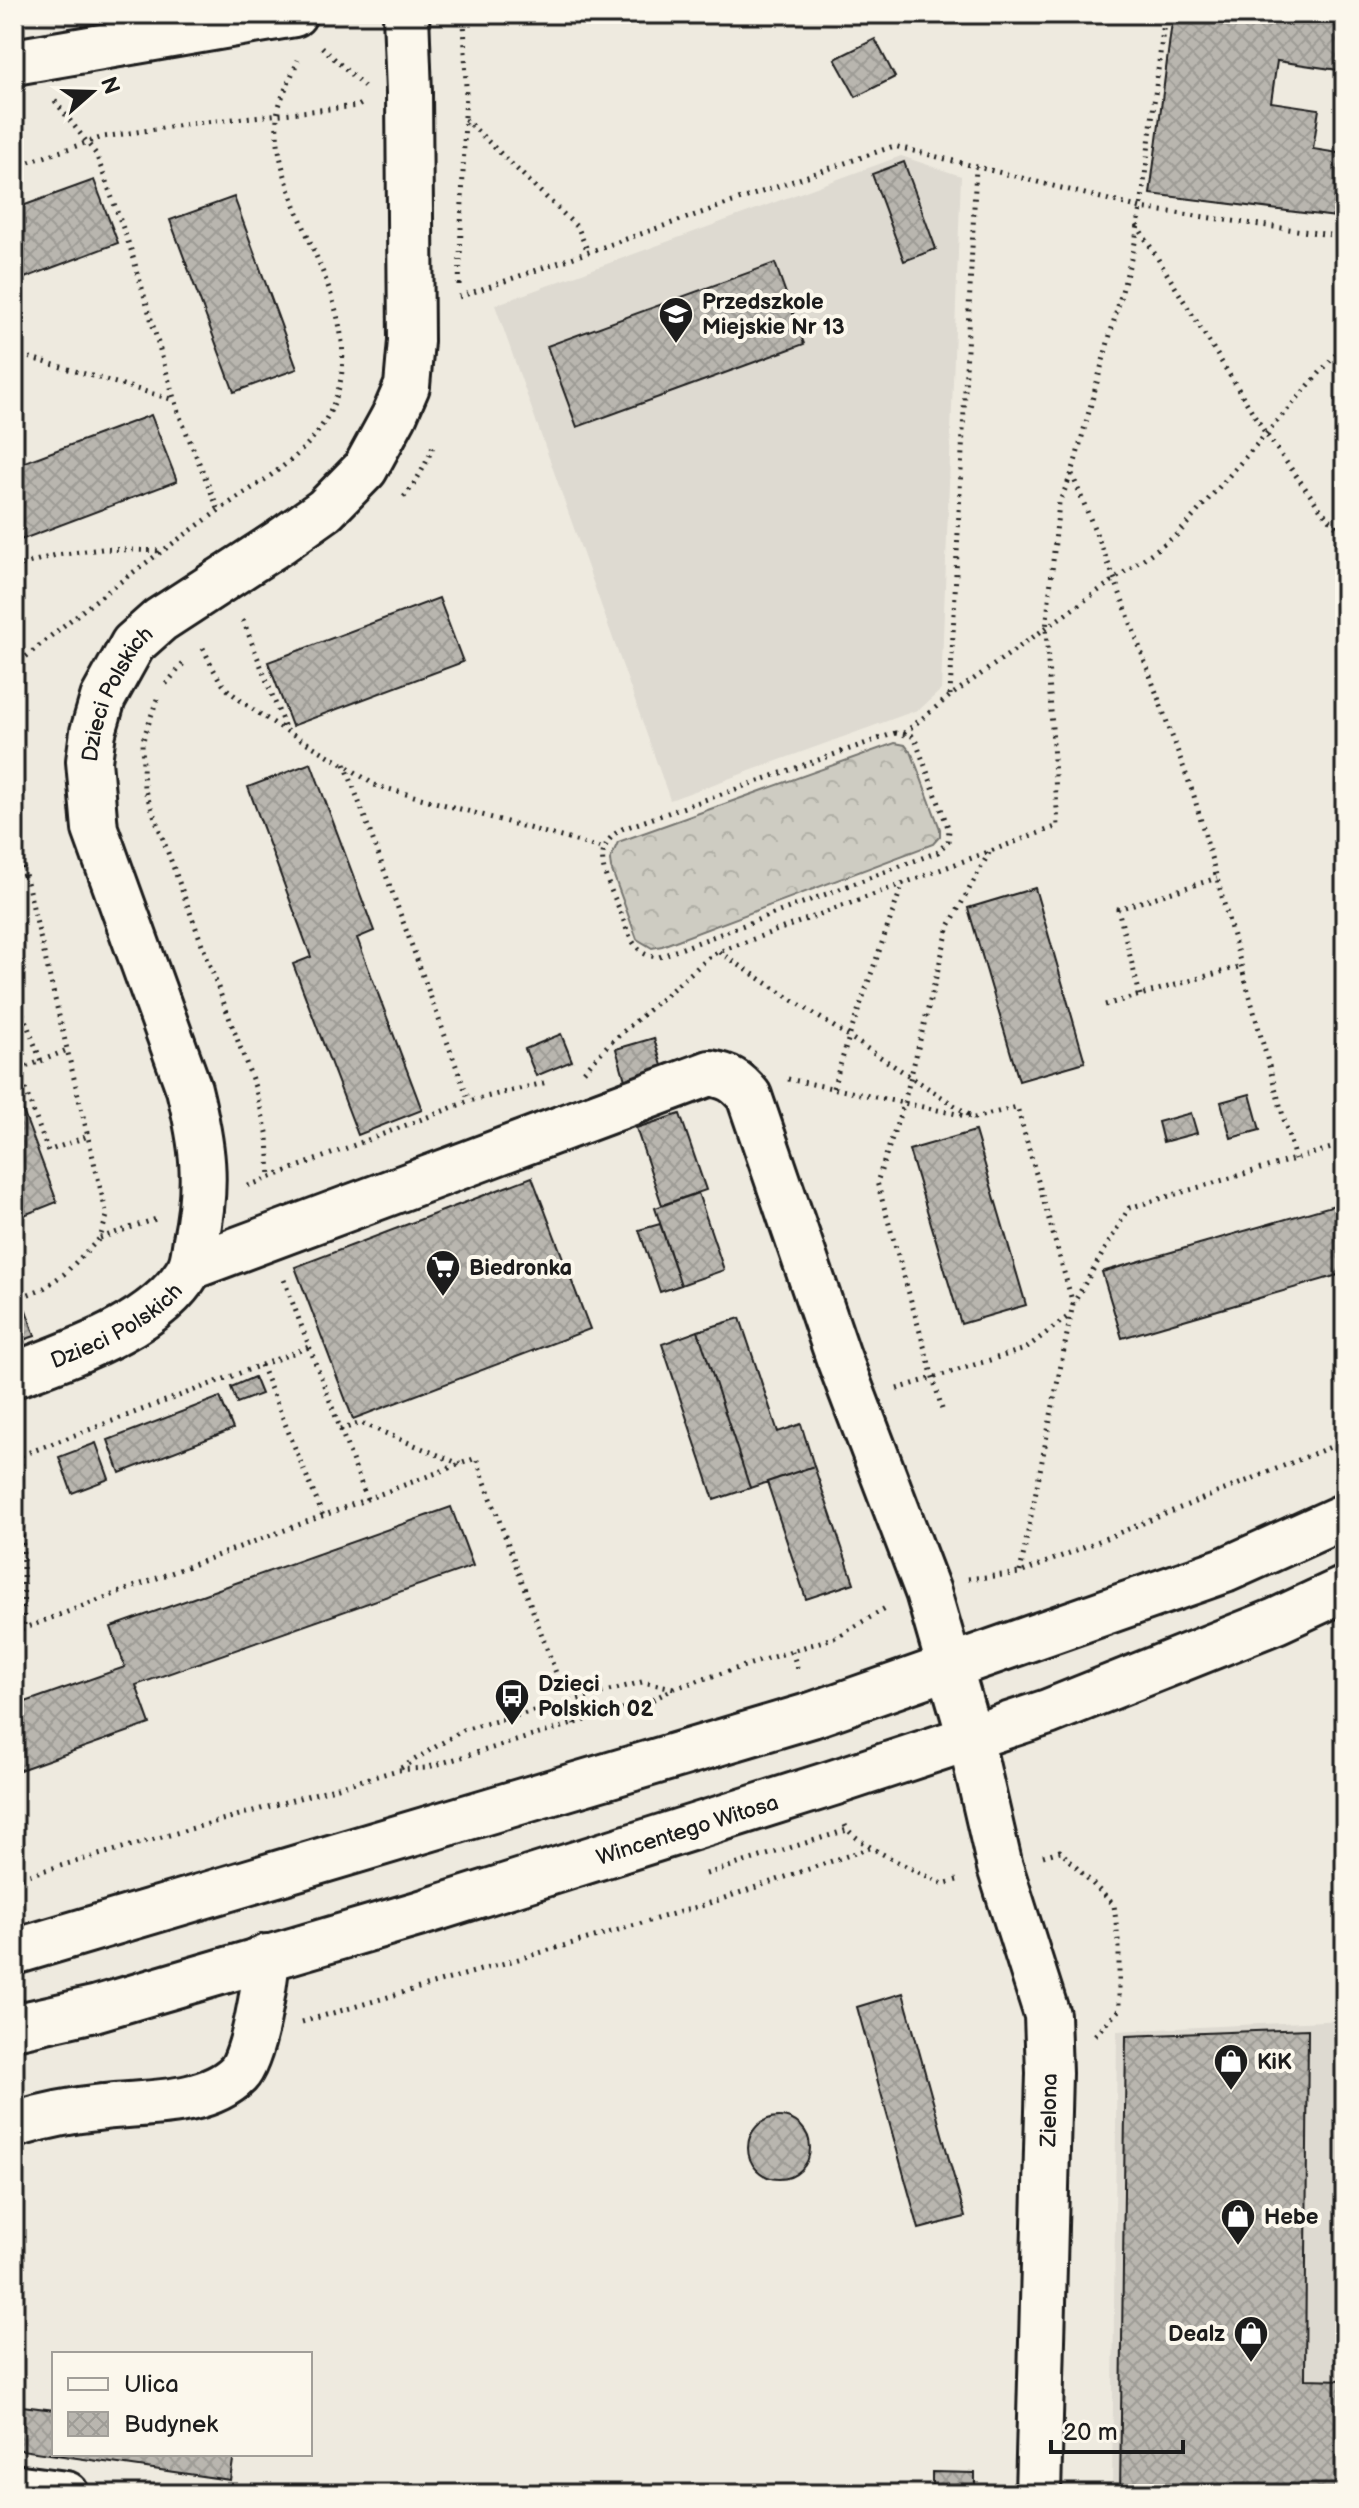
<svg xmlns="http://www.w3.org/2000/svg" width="1359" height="2508" viewBox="0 0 1359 2508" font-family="'Balsamiq Sans',sans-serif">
  <defs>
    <pattern id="forest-crowns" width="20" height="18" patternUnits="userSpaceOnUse" patternTransform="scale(2)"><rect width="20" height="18" fill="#ceccc2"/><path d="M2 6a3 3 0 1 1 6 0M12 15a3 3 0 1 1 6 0" fill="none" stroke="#b0afa6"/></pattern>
    <pattern id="building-cross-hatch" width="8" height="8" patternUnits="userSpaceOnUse" patternTransform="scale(2)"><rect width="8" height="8" fill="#b9b6af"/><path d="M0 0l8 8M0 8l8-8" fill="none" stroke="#9e9c96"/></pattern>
  </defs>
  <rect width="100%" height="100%" fill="#eeeadf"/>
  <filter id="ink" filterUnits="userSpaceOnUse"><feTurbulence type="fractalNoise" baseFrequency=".0125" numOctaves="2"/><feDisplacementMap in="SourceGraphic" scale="16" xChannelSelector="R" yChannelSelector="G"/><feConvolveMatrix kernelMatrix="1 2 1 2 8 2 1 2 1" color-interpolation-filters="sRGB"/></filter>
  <g filter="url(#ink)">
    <path fill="#dedad1" d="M901 156 961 176 941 690 920 709 670 800 495 305Z
      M1345 2020V2494H1112L1117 2031Z"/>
    <path fill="url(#forest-crowns)" stroke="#75746f" stroke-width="2" d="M895 743 905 745 912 754 940 829V836L933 844 662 946 652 948 637 939 611 868 610 860 618 842Z"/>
    <path fill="url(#building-cross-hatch)" stroke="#1c1c1c" stroke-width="2" d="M1173 14H1345V71L1277 61 1271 102 1319 109 1313 149 1345 154V218L1150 194Z
      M875 39 895 77 856 97 835 59Z
      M904 162 936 249 904 261 872 174Z
      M94 180 118 243 14 282V209Z
      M234 197 297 369 234 392 170 220Z
      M775 263 804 344 577 427 547 346Z
      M151 415 177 481 18 541 14 530V466Z
      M439 598 463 662 292 726 268 662Z
      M311 763 374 931 357 938 422 1110 358 1135 293 964 311 957 248 787Z
      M1035 888 1085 1062 1019 1081 968 908Z
      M561 1034 572 1061 536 1076 525 1049Z
      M654 1038 663 1069 625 1080 616 1049Z
      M14 1087 57 1202 14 1219Z
      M1250 1094 1260 1130 1231 1138 1221 1102Z
      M1191 1113 1197 1133 1163 1142 1158 1122Z
      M680 1114 706 1190 662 1205 636 1128Z
      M975 1131 1026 1305 961 1324 909 1150Z
      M532 1177 590 1329 353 1419 295 1267Z
      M698 1193 724 1270 681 1285 655 1208Z
      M1345 1202V1273L1122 1338 1102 1272Z
      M660 1224 681 1285 660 1292 639 1230Z
      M26 1310 35 1336 14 1343V1314Z
      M740 1318 778 1432 801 1424 814 1466 750 1488 698 1331Z
      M698 1331 750 1488 714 1500 662 1344Z
      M254 1377 261 1394 237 1403 231 1387Z
      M220 1397 233 1429 120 1473 108 1440Z
      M96 1443 109 1479 72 1493 59 1457Z
      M814 1466 854 1583 806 1599 767 1482Z
      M451 1507 473 1566 136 1685 150 1724 14 1772V1706L125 1667 111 1627Z
      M903 1993 965 2217 919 2229 857 2007Z
      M1308 2029 1305 2379 1345 2380V2494H1120L1126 2036Z
      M748 2148a31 31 0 1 1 62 0a31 31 0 1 1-62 0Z
      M14 2405 54 2410V2454H234L230 2480 14 2449Z
      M932 2472 975 2473V2494H932Z"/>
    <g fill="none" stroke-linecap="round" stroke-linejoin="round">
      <g stroke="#1c1c1c" stroke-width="50">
        <g id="minor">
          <path d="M14 62 294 14"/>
          <path d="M191 1267 710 1073C728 1076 737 1081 749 1096L838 1356 928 1592 970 1737 1000 1867 1047 2015 1049 2073 1038 2494"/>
          <path id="s1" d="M14 1375C72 1353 156 1326 189 1270 194 1261 194 1250 196 1240 208 1182 203 1146 189 1089L95 829 89 761 93 732 103 698 133 644 160 620 280 542 325 510 365 469 394 416 407 386 411 341 409 93 406 14"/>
          <path d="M14 2125C43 2116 73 2110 104 2107 145 2102 206 2106 238 2074 254 2058 265 1981 267 1957"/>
          <path d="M14 2487 66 2494"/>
        </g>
      </g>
      <g stroke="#1c1c1c" stroke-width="50">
        <g id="major">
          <path d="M14 1952 812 1715 1225 1570 1345 1516"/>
          <path id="s2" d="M14 2027 94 2009 418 1914 833 1783 1048 1712 1276 1621 1345 1589"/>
        </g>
      </g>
      <path stroke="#1c1c1c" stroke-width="5" stroke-dasharray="2 6" stroke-linecap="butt" d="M322 47 364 87
        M55 101 96 154 131 250 178 412 219 511
        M465 119 578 228 588 252
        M14 167 103 137 196 123 358 106 365 102
        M1137 225 1266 434 1321 510 1345 536
        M459 285 466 89 464 14
        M459 297 894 146 1141 208 1345 237
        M14 353 174 400
        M1072 474 1115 580 1194 796 1295 1159
        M404 497C417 481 427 463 434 443
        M14 567 56 555 102 549 163 551
        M243 620 285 728
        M203 648C210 661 217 680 228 690 272 728 328 751 374 785L604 849
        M14 667C77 612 144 564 211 516 249 488 297 465 323 424 388 322 271 219 277 117 278 101 292 76 298 60
        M166 684 183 664
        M950 695 976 167
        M157 699 142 743 144 788 255 1087 268 1136 270 1178
        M895 733 912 736 916 742 949 830 948 841 938 852 659 957C650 956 643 955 637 947 629 939 625 924 621 913 609 883 586 850 622 829Z
        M904 733 950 696 1177 535 1345 344
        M345 764 469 1101
        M14 828 107 1216 100 1238 64 1274 44 1288 14 1300
        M14 879 26 875
        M719 952 974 1118 1017 1107 1073 1304
        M14 991 41 1061 18 1070 48 1151 88 1136
        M1140 995 1118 909 1217 878
        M1105 1005 1242 966
        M41 1061 67 1050
        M584 1071 608 1045 713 954 1058 826 1046 629 1059 503 1072 473 1134 248 1141 208 1165 14
        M788 1079 971 1117
        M833 1088 849 1037 903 883
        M248 1186 469 1101 548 1082
        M100 1238 156 1219
        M284 1280 367 1499
        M14 1283 25 1296
        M261 1365 323 1516
        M897 1389 1025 1349 1070 1315
        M942 1409 877 1182 904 1103 949 926 990 851
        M340 1430 361 1423 460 1464
        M21 1455 24 1628
        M14 1458 309 1347
        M1020 1572 1073 1304 1129 1208 1345 1144
        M968 1579 1020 1573 1345 1441
        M14 1632 476 1458 575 1724
        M792 1651 799 1674
        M401 1768 463 1730 642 1682 674 1688
        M845 1825C853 1844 922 1873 943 1884L957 1880
        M1043 1856 1060 1851 1114 1905 1119 1948V2010L1092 2038
        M706 1874 847 1830
        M14 1879 398 1770 425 1768 650 1701 675 1688 839 1636 887 1607
        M302 2022 704 1905 870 1848"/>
      <use href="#minor" stroke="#fbf7ec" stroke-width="44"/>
      <use href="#major" stroke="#fbf7ec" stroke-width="44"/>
    </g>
  </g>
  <defs>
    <g id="school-pin" transform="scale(1.8)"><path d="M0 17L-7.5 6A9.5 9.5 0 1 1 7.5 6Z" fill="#1c1c1c" stroke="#fbf7ec"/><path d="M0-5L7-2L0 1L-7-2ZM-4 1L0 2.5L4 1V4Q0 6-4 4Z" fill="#fff"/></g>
    <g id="supermarket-pin" transform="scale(1.8)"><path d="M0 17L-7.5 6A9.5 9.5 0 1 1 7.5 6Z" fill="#1c1c1c" stroke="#fbf7ec"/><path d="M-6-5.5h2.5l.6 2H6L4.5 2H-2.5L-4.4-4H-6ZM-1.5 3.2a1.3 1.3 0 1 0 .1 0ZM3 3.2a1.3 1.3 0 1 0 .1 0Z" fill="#fff"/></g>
    <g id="bus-pin" transform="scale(1.8)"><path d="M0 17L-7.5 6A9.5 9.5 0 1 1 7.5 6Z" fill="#1c1c1c" stroke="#fbf7ec"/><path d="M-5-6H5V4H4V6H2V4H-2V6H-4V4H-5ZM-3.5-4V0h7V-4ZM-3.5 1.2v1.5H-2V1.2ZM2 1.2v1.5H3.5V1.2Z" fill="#fff"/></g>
    <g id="shop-pin" transform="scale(1.8)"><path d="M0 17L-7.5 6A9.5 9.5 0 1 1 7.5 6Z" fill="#1c1c1c" stroke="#fbf7ec"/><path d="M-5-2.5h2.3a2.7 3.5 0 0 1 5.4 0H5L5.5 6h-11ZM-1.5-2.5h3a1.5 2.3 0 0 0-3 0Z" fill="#fff"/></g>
  </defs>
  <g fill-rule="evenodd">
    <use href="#school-pin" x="676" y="314"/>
    <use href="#supermarket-pin" x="443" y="1267"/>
    <use href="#bus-pin" x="512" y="1696"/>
    <use href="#shop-pin" x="1231" y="2061"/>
    <use href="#shop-pin" x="1238" y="2216"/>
    <use href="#shop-pin" x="1251" y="2333"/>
  </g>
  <g text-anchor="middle" stroke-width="8" stroke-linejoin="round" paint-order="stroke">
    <g font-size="22" font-weight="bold" fill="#1c1c1c" stroke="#fbf7ec" text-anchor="start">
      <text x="702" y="309">Przedszkole<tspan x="702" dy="25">Miejskie Nr 13</tspan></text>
      <text x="469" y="1275">Biedronka</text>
      <text x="538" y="1691">Dzieci<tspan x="538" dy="25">Polskich 02</tspan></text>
      <text x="1257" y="2069">KiK</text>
      <text x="1264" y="2224">Hebe</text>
      <text x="1225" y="2341" text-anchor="end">Dealz</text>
    </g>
    <g font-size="22" fill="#1c1c1c" stroke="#fbf7ec">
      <text dy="8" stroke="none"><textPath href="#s1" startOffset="810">Dzieci Polskich</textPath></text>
      <text dy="8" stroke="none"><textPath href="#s1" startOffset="114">Dzieci Polskich</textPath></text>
      <text dy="8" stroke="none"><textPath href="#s2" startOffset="702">Wincentego Witosa</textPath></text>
      <text transform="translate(1048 2110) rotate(-89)" y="8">Zielona</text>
    </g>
  </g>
  <rect width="1359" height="2508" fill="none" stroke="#fbf7ec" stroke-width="48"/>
  <rect x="24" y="24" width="1311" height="2460" fill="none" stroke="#1c1c1c" stroke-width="3" filter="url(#ink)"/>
  <rect x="52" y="2352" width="260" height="104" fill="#fbf7ec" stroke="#a29f99" stroke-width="2"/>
  <rect x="68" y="2378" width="40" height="12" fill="#fbf7ec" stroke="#a29f99" stroke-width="2"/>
  <text x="124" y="2392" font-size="24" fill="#1c1c1c">Ulica</text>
  <rect x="68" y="2412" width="40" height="24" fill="url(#building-cross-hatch)" stroke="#a29f99" stroke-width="2"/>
  <text x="124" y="2432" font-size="24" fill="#1c1c1c">Budynek</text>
  <g transform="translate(92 92) rotate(70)" stroke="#fbf7ec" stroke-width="6" paint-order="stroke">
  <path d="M0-6L14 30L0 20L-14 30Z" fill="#1c1c1c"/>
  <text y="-12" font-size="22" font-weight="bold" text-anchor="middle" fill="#1c1c1c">N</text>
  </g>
  <path d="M1051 2440v12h132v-12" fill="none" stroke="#1c1c1c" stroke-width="4"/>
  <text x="1063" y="2440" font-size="24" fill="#1c1c1c" stroke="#fbf7ec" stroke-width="6" paint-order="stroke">20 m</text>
</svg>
